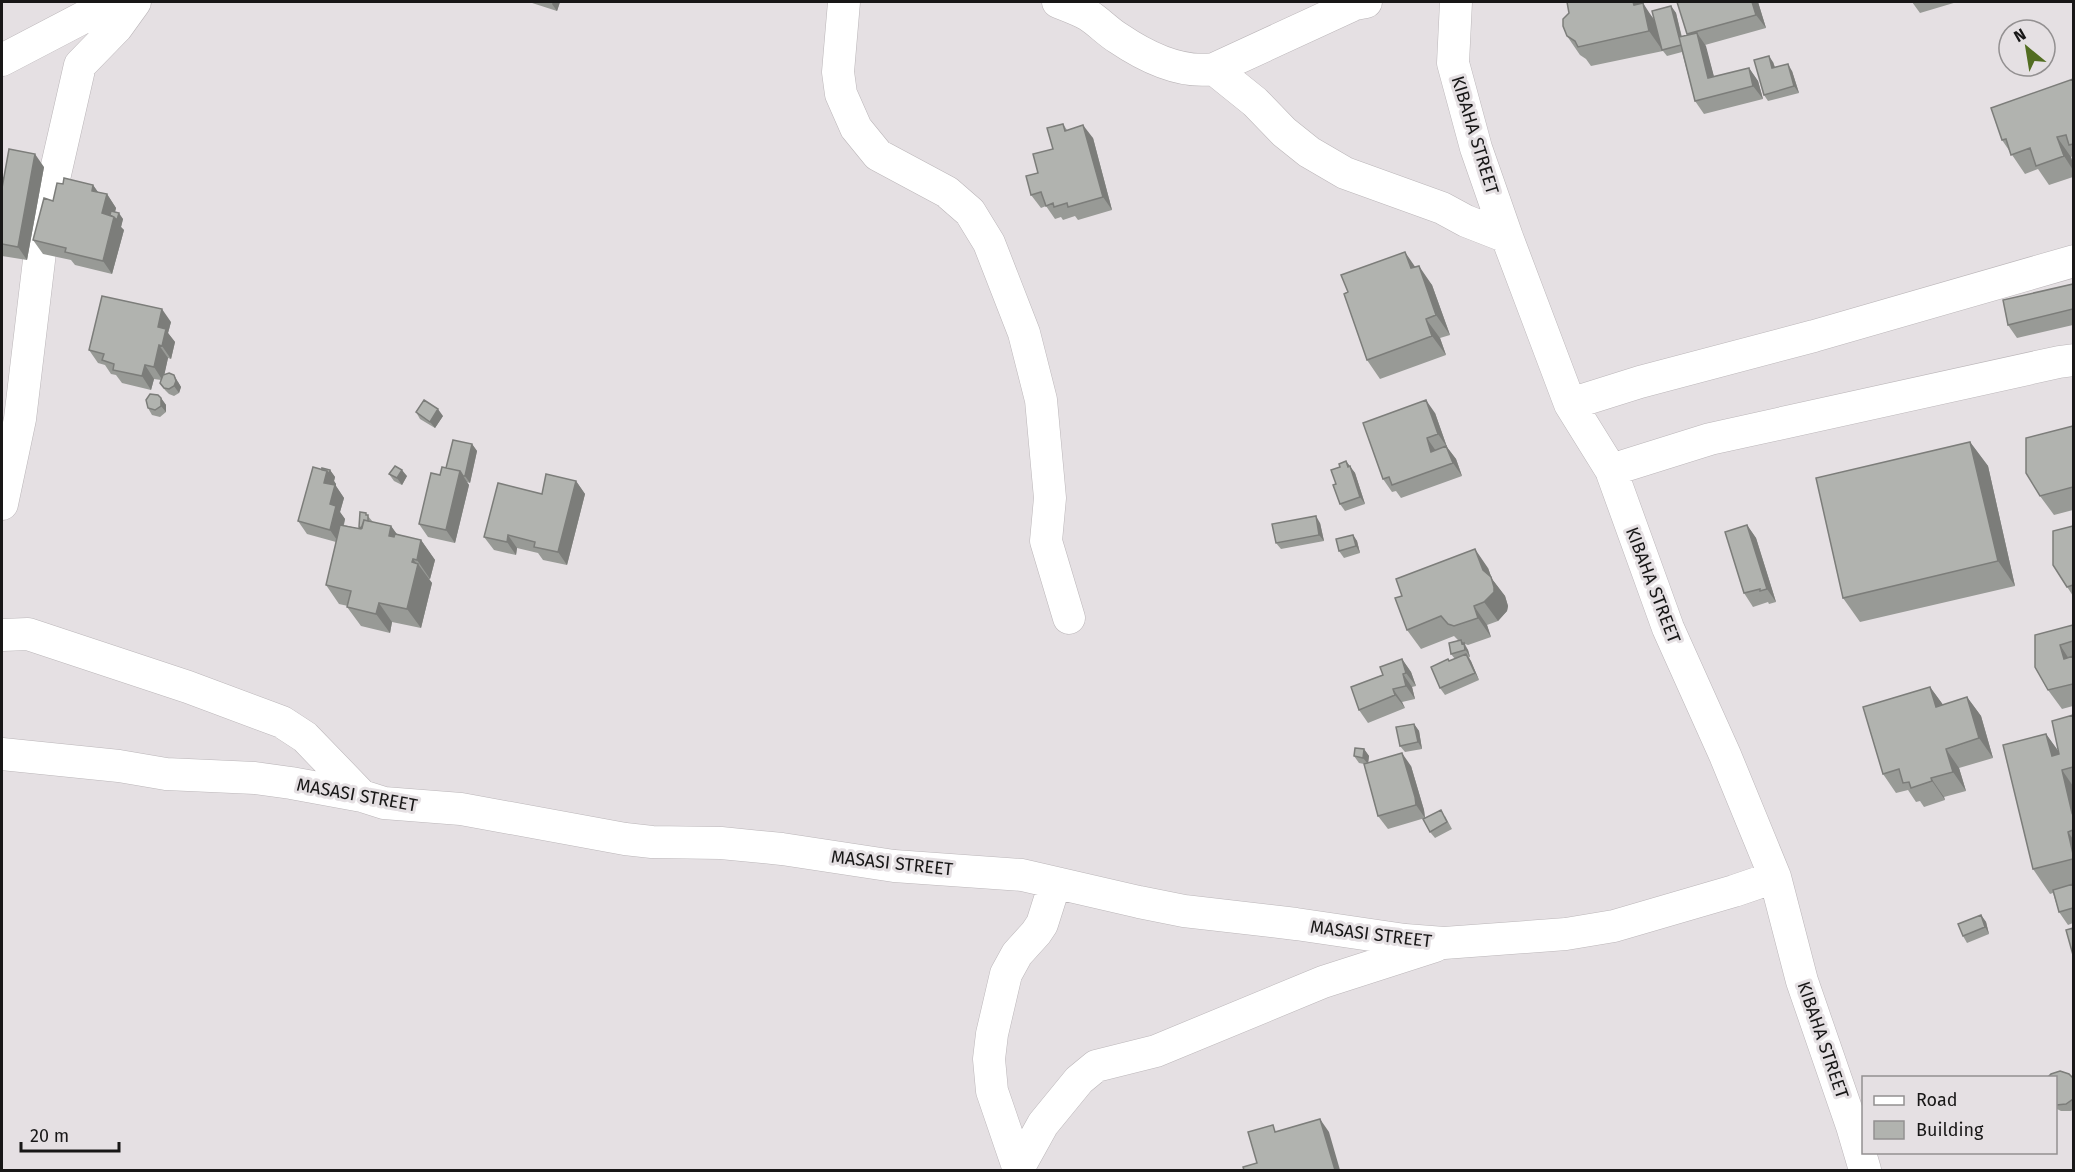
<svg xmlns="http://www.w3.org/2000/svg" width="2075" height="1172" viewBox="0 0 2075 1172" font-family="'Fira Sans',sans-serif">
  <rect width="100%" height="100%" fill="#e5e0e3"/>
  <g fill="none" stroke-linecap="round" stroke-linejoin="round">
    <g stroke="#bbb6b9" stroke-width="33">
      <path id="minor" d="M844 2 838 72 841 94 856 128 878 155 947 192 970 212 989 243 1024 333 1041 400 1050 498 1046 541 1069 618
        M1058 2C1068 6 1079 10 1088 15 1099 22 1108 32 1118 38 1146 57 1180 74 1214 69L1355 4 1366 2
        M1456 2 1453 63 1476 148 1507 237 1570 404 1611 470 1668 628 1725 755 1775 877 1802 981 1852 1126 1865 1170
        M2 60 113 2
        M1214 69 1255 102 1284 132 1309 152 1345 173 1442 208 1466 221 1507 237
        M1570 404 1640 382 1814 336 2074 261
        M1611 470 1710 439 2059 362 2074 360
        M2 504 20 419 43 227 80 65 117 27 135 2
        M2 635 28 634 188 687 282 722 305 737 362 796
        M2 754 119 766 166 774 255 778 291 783 362 796 384 803 461 809 625 839 652 842 721 843 782 849 894 866 1022 875 1139 902 1184 911 1296 924 1405 940 1444 943 1566 934 1614 926 1734 891 1775 877
        M1018 1169 1043 1124 1079 1080 1096 1066 1156 1051 1323 982 1435 946
        M1019 1170 992 1091 989 1059 992 1034 1006 974 1017 954 1036 933 1042 924 1055 883"/>
    </g>
    <use href="#minor" stroke="#fff" stroke-width="32"/>
  </g>
  <path fill="#989a96" d="M529 2H560L557 11Z
    M1567 2H1642H1641V4L1654 19 1671 6 1676 13 1682 37 1688 35 1687 34 1758 2 1766 28 1705 45 1714 77 1749 68 1758 81 1763 99 1704 114 1695 101 1682 52 1667 56 1663 51 1591 66 1586 59 1580 55 1567 36 1569 13Z
    M1912 2H1957L1920 13Z
    M1773 62 1775 67 1792 71 1799 93 1768 101 1764 95Z
    M2073 79V156L2071 157 2073 164V177L2049 185 2038 169 2025 174 2002 140Z
    M1063 124 1067 130 1093 138 1112 210 1078 220 1075 216 1063 220 1061 217 1055 219 1046 206 1041 208 1031 195 1038 173 1053 149Z
    M44 167 27 260 2 256V175L3 177Z
    M63 184 93 185 98 192 107 194 116 208 115 212 123 219 121 227 124 230 112 274 75 265 71 260 43 254 33 240 53 201Z
    M1416 267 1432 285 1450 335 1440 338 1446 355 1380 379 1367 360Z
    M2073 284V325L2017 338 2008 325Z
    M171 322 168 333 175 342 171 359 168 358 164 375 178 382 181 387 179 393 174 396 169 394 165 390 160 383 161 380 154 379 151 390 122 383 116 375 111 374 105 365 98 363 89 350Z
    M161 398 166 405V412L160 417 152 415 148 408Z
    M416 412 443 416 435 428 420 419Z
    M1435 413 1447 447 1456 459 1462 476 1401 498 1396 491 1392 492 1383 479Z
    M2073 426V510L2054 515 2040 496Z
    M1970 442 1988 466 2015 586 1860 622 1843 598Z
    M472 444 477 451 470 483 467 482 469 485 455 543 428 537 419 524 446 468Z
    M1346 461 1355 473 1365 504 1345 511 1340 504 1336 484 1340 467Z
    M322 470H330L335 477 334 481 336 484V486L344 498 340 512 345 519 344 525 360 529 359 527 367 515 373 522 391 526 397 535 421 540 435 560 430 579H429L432 583 421 628 392 622 390 633 361 626 347 607 348 606 339 604 326 585 336 542 307 534 298 521Z
    M389 474 407 476 402 485 394 481Z
    M576 481 585 494 567 565 543 560 538 553 517 548 516 555 494 550 484 537 542 494Z
    M1320 523 1324 541 1281 549 1276 543Z
    M1747 525 1756 538 1776 602 1769 604 1768 602 1753 607 1744 593Z
    M2073 526V596L2053 565Z
    M1353 535 1357 541 1360 553 1344 558 1339 551Z
    M1488 568 1492 579 1505 596 1508 606 1507 611 1498 621 1487 625 1491 637 1468 645 1465 644 1468 650 1470 657H1469L1479 680 1445 695 1440 688 1449 661 1455 659 1451 654 1459 641 1454 636 1421 649 1407 630Z
    M2073 625V706L2062 709 2048 690 2035 667Z
    M1402 659 1411 672 1416 686 1412 687 1415 699 1402 702 1405 708 1368 723 1359 710 1383 675Z
    M1930 687 1943 705 1967 697 1981 716 1993 758 1959 768 1966 791 1944 797 1945 800 1924 807 1920 801 1916 802 1908 790 1896 793 1883 774Z
    M2073 715V923L2068 925 2059 912 2053 893 2050 894 2033 869 2046 734 2059 752Z
    M1414 724 1419 731 1422 749 1405 752 1400 746Z
    M1364 749 1369 756 1368 763 1411 766 1424 810 1425 818 1388 829 1378 816 1364 764 1359 763 1354 756Z
    M1445 816 1452 829 1435 838 1430 832Z
    M1981 915 1986 922 1989 934 1967 943 1963 936Z
    M2055 1077 2073 1078V1109L2071 1111H2061L2055 1108Z"/>
  <path fill="#7c7d7a" d="M553 2H560L557 11 552 4Z
    M1633 2H1640L1648 25 1634 5Z
    M1752 2H1758L1766 28 1756 15Z
    M1643 3 1656 23 1663 51 1649 31Z
    M1671 6 1676 13 1685 52 1681 45Z
    M1697 33 1706 46 1718 92 1708 78Z
    M1769 56 1773 62 1777 75 1772 68Z
    M1788 64 1792 71 1799 93 1794 86Z
    M1749 68 1758 81 1763 99 1753 86Z
    M1083 125 1093 138 1112 210 1103 197Z
    M2057 137 2071 157 2073 164V170L2064 156Z
    M35 154 44 167 27 260 18 247Z
    M93 185 102 198 92 191Z
    M107 194 116 208 113 219 102 213Z
    M119 213 123 219 121 227 124 230 112 274 103 261 114 217Z
    M1405 252 1418 271 1411 268Z
    M1419 266 1432 285 1450 335 1436 315Z
    M162 309 171 322 168 333 175 342 171 359 162 346 158 327Z
    M1426 319 1440 338 1446 355 1432 336Z
    M159 345 168 358 163 381 154 367Z
    M145 365 154 379 151 390 142 376Z
    M174 375 181 387 179 393 174 386Z
    M161 398 166 405V412L161 406Z
    M1426 400 1435 413 1447 447 1438 434Z
    M438 409 443 416 435 428 430 422Z
    M1427 438 1436 451 1431 452Z
    M1970 442 1988 466 2015 586 1998 561Z
    M472 444 477 451 470 483 465 476Z
    M1446 446 1456 459 1462 476 1453 463Z
    M1346 461 1355 473 1365 504 1360 497Z
    M330 470 335 477 334 481 336 484V486L344 498 340 512 345 519 339 543 330 530V504L324 483 327 471Z
    M402 470 407 476 402 485 397 478Z
    M460 471 469 485 455 543 446 530Z
    M576 481 585 494 567 565 558 552Z
    M1316 516 1320 523 1324 541 1319 535Z
    M1747 525 1756 538 1776 602 1767 589Z
    M391 526 405 545 389 536Z
    M508 535 517 548 516 555 507 542Z
    M1353 535 1357 541 1360 553 1356 546Z
    M421 540 435 560 430 579 417 560Z
    M1475 549 1488 568 1492 579 1505 596 1508 606 1507 611 1498 621 1484 602 1483 570Z
    M413 559 418 566V564L432 583 421 628 407 609Z
    M379 603 392 622 390 633 376 614Z
    M1474 606 1487 625 1491 637 1478 618Z
    M1461 640 1468 650 1470 657 1462 644Z
    M2060 645 2073 665 2064 659Z
    M1466 654 1471 661 1479 680 1475 673Z
    M1402 659 1411 672 1416 686 1406 673Z
    M1403 674 1412 687 1415 699 1406 686Z
    M1930 687 1944 706 1936 707Z
    M1393 689 1402 702 1405 708 1395 695Z
    M1967 697 1981 716 1993 758 1979 738Z
    M1414 724 1419 731 1422 749 1418 742Z
    M2046 734 2064 759 2062 770 2073 786V815L2052 756Z
    M1364 749 1369 756 1368 764 1363 758Z
    M1946 749 1959 768 1966 791 1953 772Z
    M1402 753 1411 766 1424 810 1425 818 1416 805Z
    M1931 778 1944 797 1945 800 1932 781Z
    M2068 832 2073 839V854Z
    M1981 915 1986 922 1989 934 1985 927Z
    M1320 1119 1329 1132 1340 1170H1335Z"/>
  <path fill="#b1b3af" stroke="#7c7d7a" stroke-width="1.5" d="M1567 2H1633L1634 5 1643 3 1649 31 1578 47 1575 41 1567 36 1563 26V19L1569 13Z
    M1677 2H1752L1756 15 1687 34Z
    M1671 6 1681 45 1662 50 1652 11Z
    M1697 33 1708 78 1749 68 1753 86 1695 101 1679 37Z
    M1769 56 1772 68 1788 64 1794 86 1764 95 1754 60Z
    M2073 79V144L2069 145 2066 135 2057 137 2064 156 2036 166 2030 148 2011 155 2006 139 2002 140 1991 108Z
    M1063 124 1065 131 1083 125 1103 197 1068 207 1067 203 1054 207 1053 203 1046 206 1041 192 1031 195 1026 176 1038 173 1033 154 1053 149 1047 128Z
    M9 149 35 154 18 247 2 244V188Z
    M64 178 93 185 92 191 107 194 102 213 114 217 103 261 65 252 66 248 33 240 44 198 53 201 57 183 63 184Z
    M111 211 119 213 117 220 114 217 110 215Z
    M1405 252 1411 268 1419 266 1436 315 1426 319 1432 336 1367 360 1344 294 1348 292 1341 275Z
    M2073 284V309L2008 325 2003 300Z
    M102 296 162 309 158 327 166 329 162 346 159 345 154 367 145 365 142 376 113 370 114 364 102 360 104 354 89 350Z
    M169 373 174 375 176 381 174 386 169 389 164 388 160 383 163 375Z
    M150 394 158 395 161 398V406L155 410 148 408 146 400Z
    M424 400 438 409 430 422 416 412Z
    M1426 400 1438 434 1427 438 1431 452 1446 446 1453 463 1392 485 1389 477 1383 479 1363 423Z
    M2073 426V487L2040 496 2026 473V438Z
    M453 440 472 444 465 476H463L460 471 446 468Z
    M1970 442 1998 561 1843 598 1816 478Z
    M1346 461 1348 467 1350 466 1360 497 1340 504 1333 485 1336 484 1331 470 1340 467 1339 464Z
    M395 466 402 470 397 478 389 474Z
    M313 467 327 471 324 483 335 485 330 504 336 506 330 530 298 521Z
    M442 467 460 471 446 530 419 524 431 473 440 475Z
    M322 468 330 470 329 474 327 471 322 470Z
    M546 474 576 481 558 552 534 547 535 542 508 535 507 542 484 537 498 483 542 494Z
    M360 512 366 513V515H368V521L364 520 362 528 359 527Z
    M1316 516 1319 535 1276 543 1272 524Z
    M364 520 391 526 389 536 394 537 395 534 421 540 417 560 413 559 412 562 418 564 407 609 379 603 376 614 347 607 351 591 326 585 340 525 361 529Z
    M1747 525 1767 589 1760 591V589L1744 593 1725 532Z
    M2073 526V585L2067 587 2053 565V531Z
    M1353 535 1356 546 1339 551 1336 539Z
    M1475 549 1483 570 1491 577 1494 587V592L1484 602 1474 606 1478 618 1454 626 1448 624 1441 616 1407 630 1395 598 1402 596 1396 579Z
    M2073 625V641L2060 645 2064 659 2073 656V684L2048 690 2035 667V635Z
    M1461 640 1462 644 1464 643 1465 650 1451 654 1449 643Z
    M1466 654 1475 673 1440 688 1431 667 1448 659 1449 661Z
    M1402 659 1406 673 1403 674 1406 686 1393 689 1395 695 1359 710 1351 687 1383 675 1380 667Z
    M1930 687 1936 707 1967 697 1979 738 1946 749 1953 772 1931 778 1932 781 1911 788 1909 782 1903 783 1899 769 1883 774 1863 707Z
    M2073 715V767L2062 770 2072 813 2073 812V830L2068 832 2073 854V859L2033 869 2003 745 2046 734 2052 756 2059 754 2052 721Z
    M1414 724 1418 742 1400 746 1396 727Z
    M1355 748 1364 749 1363 758 1354 756Z
    M1402 753 1415 797 1416 805 1378 816 1364 764Z
    M1441 810 1447 822 1430 832 1423 819Z
    M2073 884V908L2059 912 2053 890Z
    M1981 915 1985 927 1963 936 1958 924Z
    M2073 928V955L2066 930Z
    M2060 1071 2069 1074 2073 1078V1099L2066 1104 2056 1105 2055 1104V1077H2048L2051 1074Z
    M1320 1119 1335 1170H1244L1243 1167 1257 1163 1248 1132 1273 1125 1275 1132Z"/>
  <g text-anchor="middle" stroke-width="6" stroke-linejoin="round" paint-order="stroke">
    <g font-size="18" fill="#181717" stroke="#e5e0e3">
      <text transform="translate(1475 135) rotate(73)" y="6">KIBAHA STREET</text>
      <text transform="translate(1653 585) rotate(69)" y="6">KIBAHA STREET</text>
      <text transform="translate(357 795) rotate(10)" y="6">MASASI STREET</text>
      <text transform="translate(892 863) rotate(6)" y="6">MASASI STREET</text>
      <text transform="translate(1371 934) rotate(7)" y="6">MASASI STREET</text>
      <text transform="translate(1823 1040) rotate(71)" y="6">KIBAHA STREET</text>
    </g>
  </g>
  <rect width="2075" height="1172" fill="none" stroke="#181717" stroke-width="6"/>
  <rect x="1862" y="1076" width="195" height="78" fill="#e5e0e3" stroke="#939091" stroke-width="1.5"/>
  <rect x="1874" y="1096" width="30" height="9" fill="#ffffff" stroke="#939091" stroke-width="1.5"/>
  <text x="1916" y="1106" font-size="18" fill="#181717">Road</text>
  <rect x="1874" y="1121" width="30" height="18" fill="#b1b3af" stroke="#939091" stroke-width="1.5"/>
  <text x="1916" y="1136" font-size="18" fill="#181717">Building</text>
  <g transform="translate(2027 48) rotate(330)"><circle r="28" fill="#e5e0e3" stroke="#939091" stroke-width="1.5"/>
  <path d="M0-4.5L10 22L0 15L-10 22Z" fill="#526d21"/>
  <text y="-9" font-size="16" font-weight="bold" text-anchor="middle" fill="#181717">N</text>
  </g>
  <path d="M21 1142v9h98v-9" fill="none" stroke="#181717" stroke-width="3"/>
  <text x="30" y="1142" font-size="18" fill="#181717" stroke="#e5e0e3" stroke-width="4.5" paint-order="stroke">20 m</text>
</svg>
